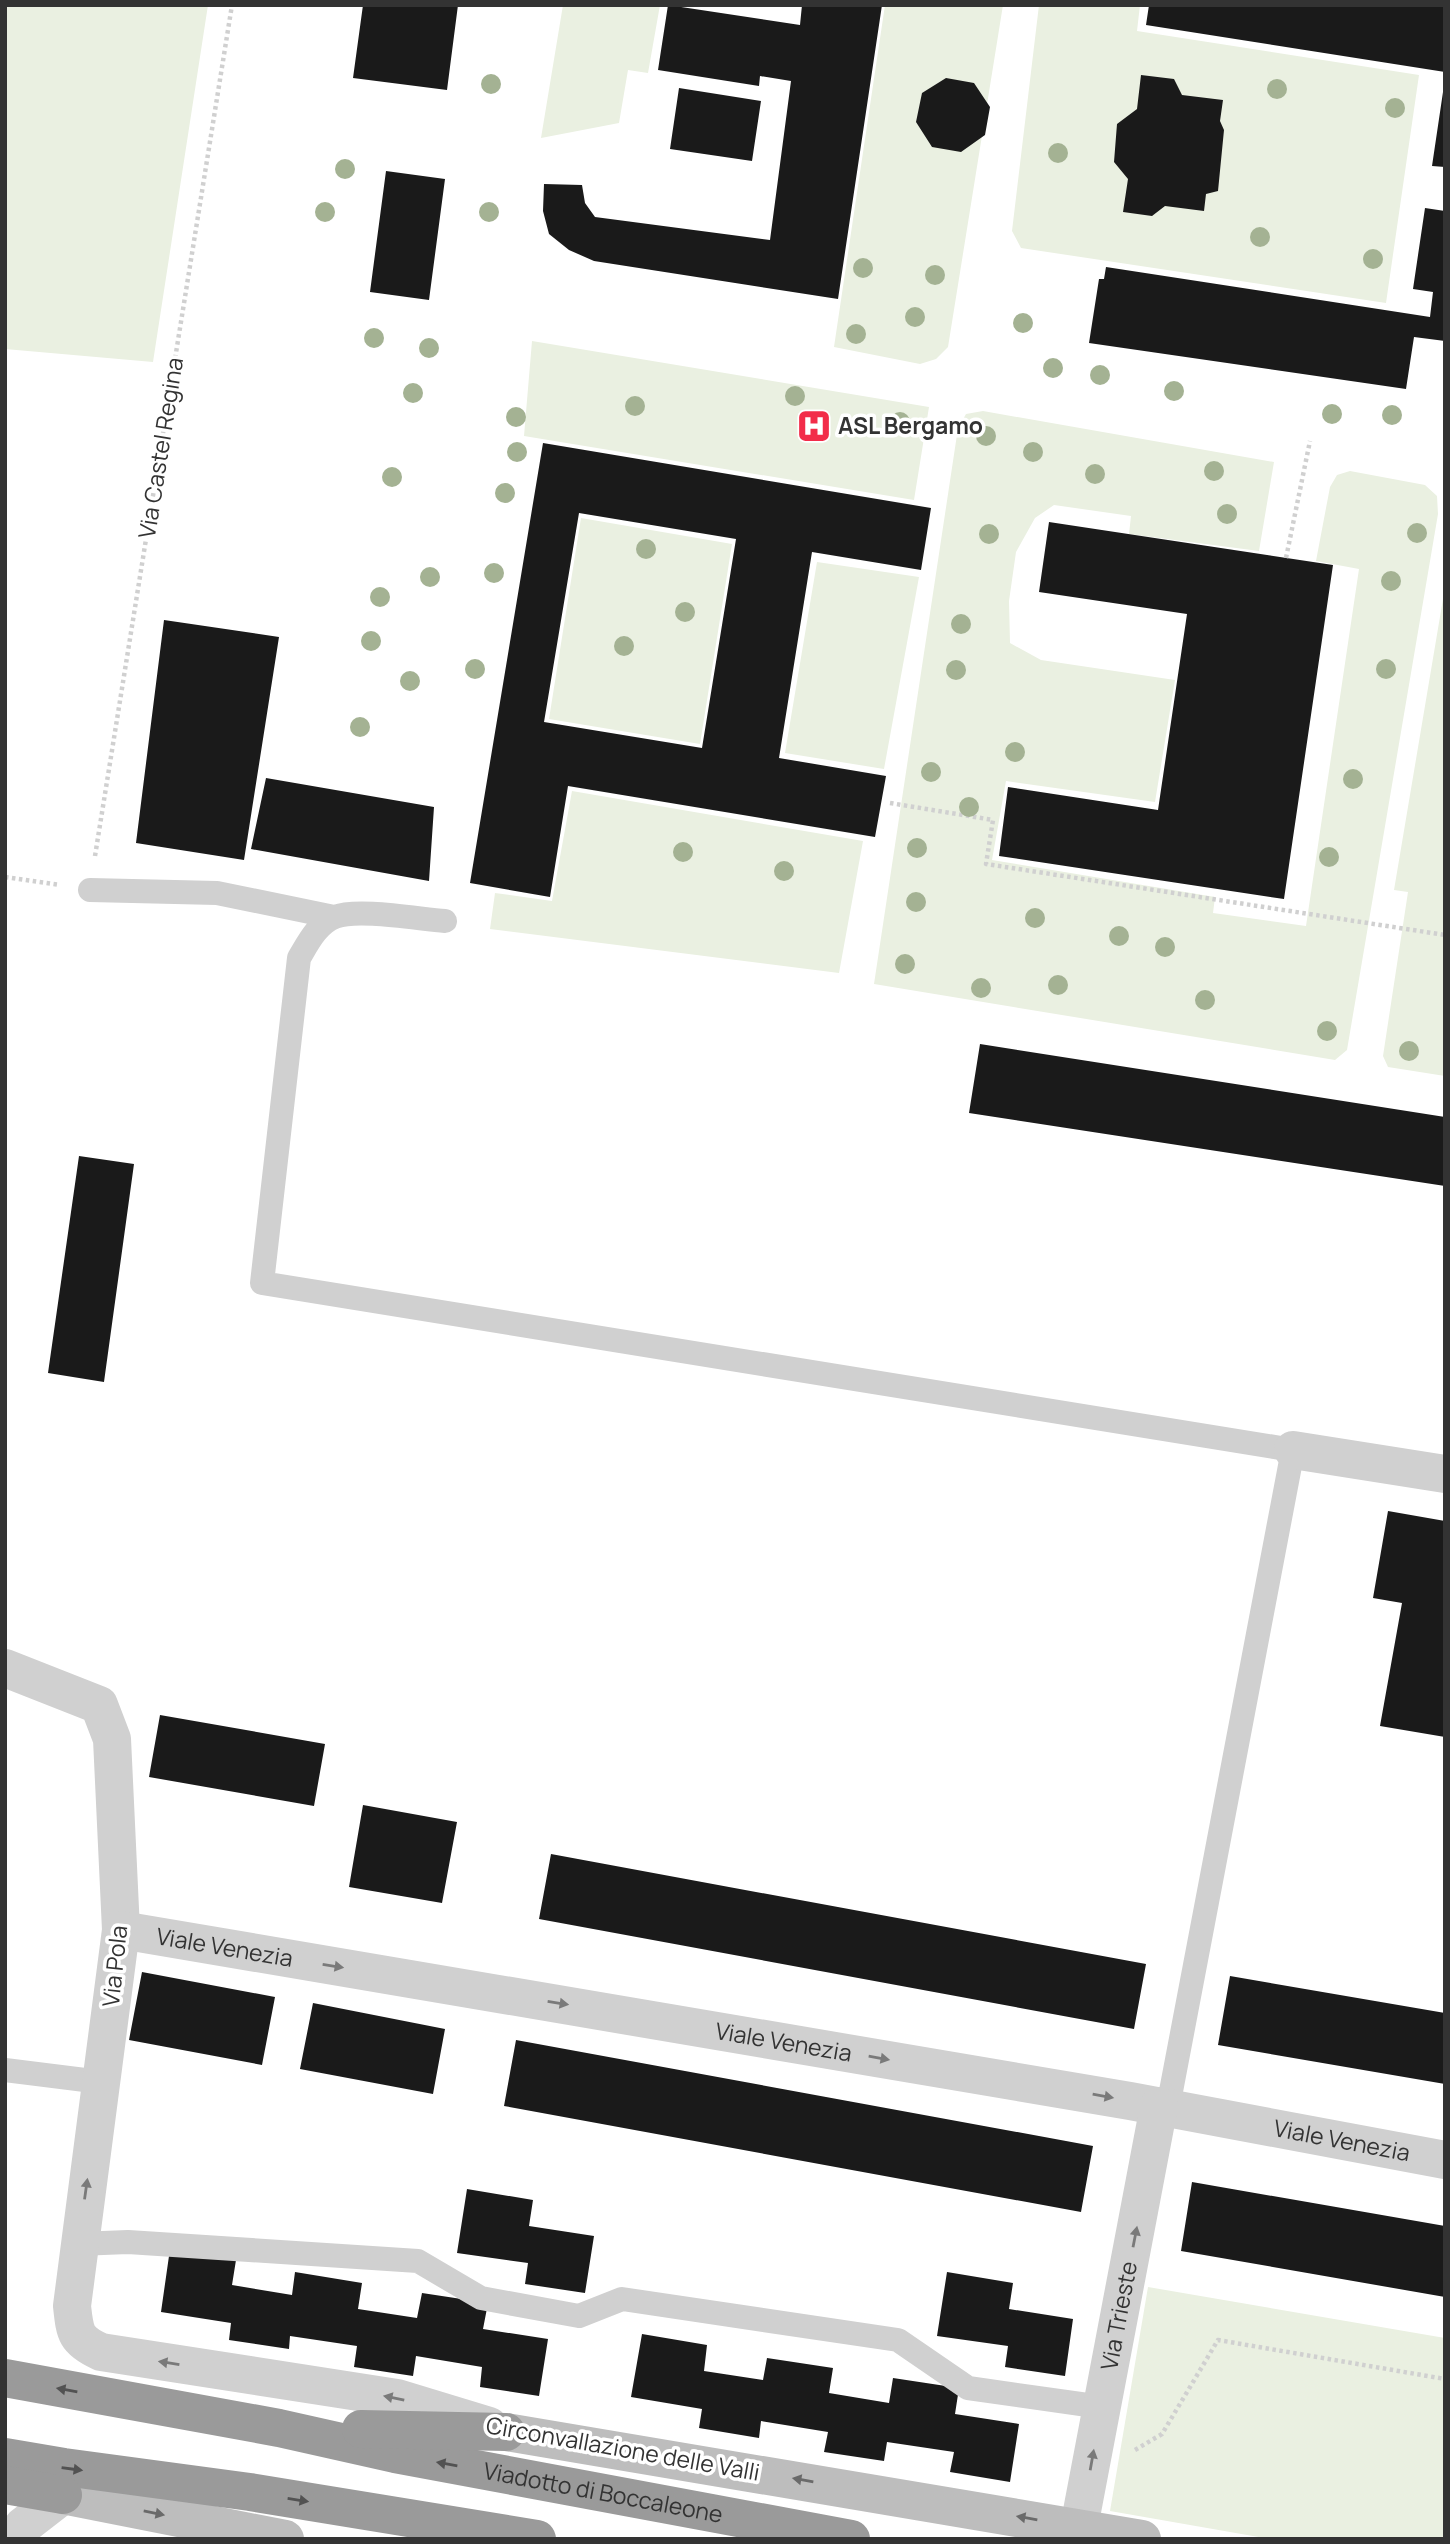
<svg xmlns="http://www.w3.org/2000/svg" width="1450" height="2544" viewBox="0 0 1450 2544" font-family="Manrope,sans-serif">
  <rect width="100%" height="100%" fill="#fff"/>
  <path fill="#eaf0e1" d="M5 5H208L153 362 5 349Z
    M563 5H660L648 73 628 70 619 123 541 138Z
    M885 5H1003L948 347 936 359 920 364 834 347Z
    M1039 5H1140L1137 31 1419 75 1386 303 1021 248 1012 231Z
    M532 341 929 407 914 500 524 436Z
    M983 411 1274 462 1259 551 1129 534 1131 516 1054 505 1035 518 1016 552 1009 601 1010 643 1041 660 1175 680 1155 802 1006 781 992 860 1215 897 1213 913 1306 926 1359 569 1316 561 1330 487 1337 475 1350 471 1425 485 1437 496 1438 514 1347 1050 1335 1060 874 984 958 428 966 414Z
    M581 518 732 544 700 744 549 719Z
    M817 562 919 577 884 769 785 753Z
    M1445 587V1076L1388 1067 1383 1056 1408 892 1394 890Z
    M572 791 863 841 839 973 490 929 495 893 552 901Z
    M1148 2287 1445 2338V2539H1270L1110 2511Z"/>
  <path fill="#1a1a1a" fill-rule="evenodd" d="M363 5H458L447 90 353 78Z
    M668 5 800 25 802 5H882L838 299 594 261 569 250 549 234 543 211 544 184 582 185 585 203 595 217 770 240 791 81 760 76 759 86 658 70Z
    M1149 5H1445V72L1146 25Z
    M1141 75 1174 79 1182 95 1223 100 1220 121 1224 130 1218 191 1206 194 1204 211 1165 206 1152 216 1123 212 1128 179 1114 162 1117 124 1137 109Z
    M946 78 974 83 990 107 985 135 961 152 932 147 916 122 922 93Z
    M679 88 761 101 752 161 670 149Z
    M1443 92H1445V167L1432 166Z
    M386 171 445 179 429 300 370 292Z
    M1425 208 1445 211V341L1414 337 1406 389 1089 343 1099 279H1104L1106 267 1430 317 1433 292 1413 289Z
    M543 443 931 508 921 570 812 552 779 758 886 776 875 837 568 786 550 897 470 883ZM579 513 736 539 702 748 544 722Z
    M1049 522 1333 565 1284 899 999 856 1008 787 1158 810 1187 614 1039 592Z
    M164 620 279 637 244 860 136 843Z
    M266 778 434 807 429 881 251 849Z
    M980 1044 1445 1117V1186L969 1113Z
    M79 1156 134 1164 104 1382 48 1373Z
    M1388 1511 1445 1521V1737L1380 1726 1402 1603 1373 1598Z
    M160 1715 325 1744 314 1806 149 1777Z
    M363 1805 457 1822 442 1903 349 1887Z
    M551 1854 1146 1964 1134 2029 539 1919Z
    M142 1972 275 1997 262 2065 129 2040Z
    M1230 1976 1445 2013V2084L1218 2045Z
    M313 2003 445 2029 433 2094 300 2069Z
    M516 2040 1093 2146 1081 2212 504 2106Z
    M1192 2182 1445 2226V2297L1181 2251Z
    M467 2189 533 2200 529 2226 594 2236 585 2293 525 2284 528 2263 457 2253Z
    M170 2249 236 2260 232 2285 292 2295 295 2272 362 2283 358 2309 417 2318 422 2293 488 2303 483 2329 548 2339 539 2396 480 2387 482 2367 416 2356 413 2376 354 2367 357 2346 290 2336 289 2349 229 2340 231 2323 161 2312Z
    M947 2272 1013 2283 1009 2309 1073 2319 1065 2376 1005 2367 1008 2346 937 2336Z
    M642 2334 707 2345 704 2371 763 2380 767 2358 833 2368 829 2393 889 2403 893 2378 959 2388 955 2414 1019 2424 1010 2482 950 2472 954 2452 887 2442 884 2461 824 2452 828 2432 761 2421 759 2438 699 2428 702 2409 631 2397Z"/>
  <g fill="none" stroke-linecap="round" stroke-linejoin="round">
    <path stroke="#d0d0d0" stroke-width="4.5" stroke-dasharray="3.5 3.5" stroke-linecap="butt" d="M1286 558 1310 441
      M890 803 993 820 986 864 1445 935
      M95 856 232 5
      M5 877 60 885
      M1135 2450 1162 2434 1218 2340 1445 2379"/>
    <path stroke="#d0d0d0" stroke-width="24" d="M90 890 217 893 334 917
      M445 921C418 919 357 908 335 917 317 924 308 943 299 958L262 1283 1293 1450 1168 2107
      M5 2070 101 2082
      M78 2244 128 2242 418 2261 481 2298 579 2316 622 2299 898 2340 968 2388 1102 2407"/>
    <g stroke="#d0d0d0" stroke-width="38">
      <path d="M1293 1450 1445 1474"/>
      <path d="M5 1668 99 1705 112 1739 121 1930 72 2306C75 2333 75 2340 101 2352L397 2398 489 2426"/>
      <path id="s1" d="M121 1930 1130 2101 1445 2160"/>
      <path id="s2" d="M1079 2527 1159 2106"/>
      <path d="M13 2539 23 2526 63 2495"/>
    </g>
    <path stroke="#bdbdbd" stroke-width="38" d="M506 2432 1142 2539
      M63 2495 285 2539"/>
    <g stroke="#9a9a9a" stroke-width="38">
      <path id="s3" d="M5 2378 279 2428 395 2454 851 2539"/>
      <path d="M361 2429 506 2432"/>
      <path d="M5 2457 64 2467 250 2492 537 2539"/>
      <path d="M5 2485 63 2495"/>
    </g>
  </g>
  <g fill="#a4b293">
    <circle cx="491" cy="84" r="10"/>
    <circle cx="1277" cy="89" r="10"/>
    <circle cx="1395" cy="108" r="10"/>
    <circle cx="1058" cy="153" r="10"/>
    <circle cx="345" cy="169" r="10"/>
    <circle cx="325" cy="212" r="10"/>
    <circle cx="489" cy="212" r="10"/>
    <circle cx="1260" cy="237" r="10"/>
    <circle cx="1373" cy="259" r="10"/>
    <circle cx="863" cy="268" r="10"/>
    <circle cx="935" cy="275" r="10"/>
    <circle cx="915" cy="317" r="10"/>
    <circle cx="1023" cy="323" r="10"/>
    <circle cx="856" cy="334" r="10"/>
    <circle cx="374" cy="338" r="10"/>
    <circle cx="429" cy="348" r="10"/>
    <circle cx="1053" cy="368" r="10"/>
    <circle cx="1100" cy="375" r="10"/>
    <circle cx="1174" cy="391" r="10"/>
    <circle cx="413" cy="393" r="10"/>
    <circle cx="795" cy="396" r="10"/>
    <circle cx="635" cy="406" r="10"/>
    <circle cx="1332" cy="414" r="10"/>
    <circle cx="1392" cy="415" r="10"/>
    <circle cx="516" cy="417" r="10"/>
    <circle cx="900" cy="422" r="10"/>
    <circle cx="986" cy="436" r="10"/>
    <circle cx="517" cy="452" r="10"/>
    <circle cx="1033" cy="452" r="10"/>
    <circle cx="1214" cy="471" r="10"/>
    <circle cx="1095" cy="474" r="10"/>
    <circle cx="392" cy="477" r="10"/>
    <circle cx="505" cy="493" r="10"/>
    <circle cx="1227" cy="514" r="10"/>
    <circle cx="1417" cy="533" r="10"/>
    <circle cx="989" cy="534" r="10"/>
    <circle cx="646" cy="549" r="10"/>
    <circle cx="494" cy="573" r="10"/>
    <circle cx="430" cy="577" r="10"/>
    <circle cx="1391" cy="581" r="10"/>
    <circle cx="380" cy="597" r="10"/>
    <circle cx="685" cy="612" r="10"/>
    <circle cx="961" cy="624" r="10"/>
    <circle cx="371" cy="641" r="10"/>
    <circle cx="624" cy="646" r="10"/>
    <circle cx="475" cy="669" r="10"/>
    <circle cx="1386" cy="669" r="10"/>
    <circle cx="956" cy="670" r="10"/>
    <circle cx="410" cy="681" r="10"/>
    <circle cx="360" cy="727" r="10"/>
    <circle cx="1015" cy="752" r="10"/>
    <circle cx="931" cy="772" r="10"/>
    <circle cx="1353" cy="779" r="10"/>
    <circle cx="969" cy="807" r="10"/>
    <circle cx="917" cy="848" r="10"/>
    <circle cx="683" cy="852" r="10"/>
    <circle cx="1329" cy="857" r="10"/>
    <circle cx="784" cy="871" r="10"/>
    <circle cx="916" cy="902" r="10"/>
    <circle cx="1035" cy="918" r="10"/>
    <circle cx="1119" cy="936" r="10"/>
    <circle cx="1165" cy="947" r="10"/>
    <circle cx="905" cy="964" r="10"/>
    <circle cx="1058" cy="985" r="10"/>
    <circle cx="981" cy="988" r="10"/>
    <circle cx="1205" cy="1000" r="10"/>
    <circle cx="1327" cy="1031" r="10"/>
    <circle cx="1409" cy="1051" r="10"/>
  </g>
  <defs><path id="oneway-solid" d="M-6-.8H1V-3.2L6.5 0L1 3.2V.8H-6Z" transform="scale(1.75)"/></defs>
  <g fill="#7a7a7a">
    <use href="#oneway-solid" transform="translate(333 1966) rotate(9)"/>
    <use href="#oneway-solid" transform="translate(558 2003) rotate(9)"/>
    <use href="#oneway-solid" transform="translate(879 2058) rotate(10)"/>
    <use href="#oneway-solid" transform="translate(1103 2096) rotate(10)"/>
    <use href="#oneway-solid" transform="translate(86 2189) rotate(-82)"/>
    <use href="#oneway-solid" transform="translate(1135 2237) rotate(-79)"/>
    <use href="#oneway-solid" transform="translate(169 2363) rotate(-171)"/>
    <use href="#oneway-solid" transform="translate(394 2398) rotate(-168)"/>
    <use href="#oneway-solid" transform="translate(1092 2460) rotate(-80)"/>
  </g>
  <g fill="#525252">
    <use href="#oneway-solid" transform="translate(67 2390) rotate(-170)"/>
    <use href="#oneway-solid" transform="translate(447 2464) rotate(-170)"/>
    <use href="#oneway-solid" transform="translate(72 2469) rotate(8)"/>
    <use href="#oneway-solid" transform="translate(298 2500) rotate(9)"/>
  </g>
  <g fill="#6a6a6a">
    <use href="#oneway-solid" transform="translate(803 2480) rotate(-170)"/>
    <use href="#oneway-solid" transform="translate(154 2513) rotate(11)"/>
    <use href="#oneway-solid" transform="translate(1027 2518) rotate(-170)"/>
  </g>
  <defs>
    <g id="hospital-square" transform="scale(1.75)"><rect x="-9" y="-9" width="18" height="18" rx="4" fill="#f22c49" stroke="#fff"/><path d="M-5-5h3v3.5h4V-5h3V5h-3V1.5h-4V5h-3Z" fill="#fff"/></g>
  </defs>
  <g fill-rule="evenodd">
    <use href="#hospital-square" x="814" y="426"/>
  </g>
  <g text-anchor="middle" stroke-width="7" stroke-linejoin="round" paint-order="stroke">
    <g font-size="23" font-weight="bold" fill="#333" stroke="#fff" text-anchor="start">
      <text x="838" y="434">ASL Bergamo</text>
    </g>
    <g font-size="23" fill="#333" stroke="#fff">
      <text transform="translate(161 448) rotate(-81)" y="8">Via Castel Regina</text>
      <text dy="8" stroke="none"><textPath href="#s1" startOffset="105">Viale Venezia</textPath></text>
      <text transform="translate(115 1966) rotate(-84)" y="8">Via Pola</text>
      <text dy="8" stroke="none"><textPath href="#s1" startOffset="672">Viale Venezia</textPath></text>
      <text dy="8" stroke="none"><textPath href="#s1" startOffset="1239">Viale Venezia</textPath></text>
      <text dy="8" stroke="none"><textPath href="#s2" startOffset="215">Via Trieste</textPath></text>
      <text transform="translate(623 2449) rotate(10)" y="8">Circonvallazione delle Valli</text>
      <text dy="8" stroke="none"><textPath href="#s3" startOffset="609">Viadotto di Boccaleone</textPath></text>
    </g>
  </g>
  <rect width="1450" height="2544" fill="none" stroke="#333333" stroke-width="14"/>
</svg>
